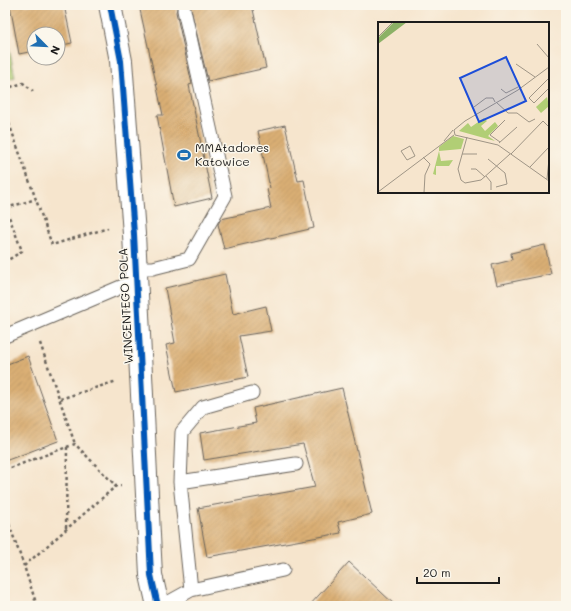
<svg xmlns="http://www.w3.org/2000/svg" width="571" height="611" viewBox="0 0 571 611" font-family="Mali,sans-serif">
  <defs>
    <pattern id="grass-dots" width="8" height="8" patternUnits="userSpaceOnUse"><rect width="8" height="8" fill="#b1ce75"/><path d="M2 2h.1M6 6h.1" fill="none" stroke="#98b065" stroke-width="1.8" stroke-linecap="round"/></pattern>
    <pattern id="building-hatch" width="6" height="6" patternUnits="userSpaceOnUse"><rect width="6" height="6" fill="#daaf75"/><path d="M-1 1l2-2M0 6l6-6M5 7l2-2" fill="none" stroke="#ba9665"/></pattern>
  </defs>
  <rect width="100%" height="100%" fill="#fbf7ec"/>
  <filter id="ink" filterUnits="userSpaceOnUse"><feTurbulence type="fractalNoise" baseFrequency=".025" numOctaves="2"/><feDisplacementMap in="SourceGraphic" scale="8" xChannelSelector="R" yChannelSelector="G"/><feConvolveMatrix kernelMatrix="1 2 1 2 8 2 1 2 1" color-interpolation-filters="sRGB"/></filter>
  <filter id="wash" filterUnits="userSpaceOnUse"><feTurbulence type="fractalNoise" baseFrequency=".012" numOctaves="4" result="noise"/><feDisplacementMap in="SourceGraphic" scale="16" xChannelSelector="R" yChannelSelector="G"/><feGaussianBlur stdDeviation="0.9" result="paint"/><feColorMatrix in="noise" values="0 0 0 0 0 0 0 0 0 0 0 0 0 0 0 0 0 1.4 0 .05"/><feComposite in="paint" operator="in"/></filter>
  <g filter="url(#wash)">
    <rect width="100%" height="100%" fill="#f6e5cd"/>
    <path fill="url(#grass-dots)" stroke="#667548" d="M5 30 15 77 5 80Z"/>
    <g id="blocks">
      <path fill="url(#building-hatch)" d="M10 5H64L72 43 58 46V34H34V51L19 54Z
        M139 5H178L176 12 192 84 189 85 212 198 174 207 157 115H163Z
        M190 5H252L266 68 208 81Z
        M285 125 298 181 304 180 314 228 224 249 218 224 221 219 271 208 267 189 270 188 258 131Z
        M545 245 551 274 497 285 492 265 512 260 511 253Z
        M225 274 233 314 266 306 271 331 239 336 248 377 176 392 166 345 175 343 165 288Z
        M28 356 58 441 5 461V365Z
        M342 388 372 514 338 522 341 533 207 557 198 508 315 487 303 444 204 460 200 433 256 423 253 408Z
        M349 562 396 606H309Z"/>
    </g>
  </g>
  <g filter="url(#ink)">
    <use href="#blocks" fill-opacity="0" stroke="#68625a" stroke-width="1"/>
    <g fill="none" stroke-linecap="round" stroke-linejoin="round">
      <g stroke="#68625a" stroke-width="15">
        <path id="service" d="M135 268H153L189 259 225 196 184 10
          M5 336 135 281
          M180 482 296 464
          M191 590 180 482 182 432 203 407 252 393
          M162 606 191 590 283 570"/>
      </g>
      <g stroke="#68625a" stroke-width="24">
        <path id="minor" d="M110 5 121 61 134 234 151 575 158 606"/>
      </g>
      <path stroke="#68625a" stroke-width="2.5" stroke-dasharray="3 3" stroke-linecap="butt" d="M5 89 23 83 33 91
        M5 112 52 245 108 228
        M5 206 22 251 5 262
        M6 208 36 199
        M40 343 75 444
        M60 399 117 381
        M5 470 75 444 116 486
        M5 513 24 566
        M66 528 67 447
        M37 606 24 566 116 486H121"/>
      <use href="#service" stroke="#fff" stroke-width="13"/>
      <use href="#minor" stroke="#fff" stroke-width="22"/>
      <g stroke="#fbf7ec" stroke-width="8">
        <path id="cycleway" d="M110 5 121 61 134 234 151 575 158 606"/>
      </g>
      <use href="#cycleway" stroke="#0057b8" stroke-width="6"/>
    </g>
  </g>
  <defs>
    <g id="stadium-bare" transform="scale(1.08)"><path d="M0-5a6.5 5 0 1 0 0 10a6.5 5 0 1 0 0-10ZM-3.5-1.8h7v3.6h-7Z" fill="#1f6fb2" stroke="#fbf7ec" stroke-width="2.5" paint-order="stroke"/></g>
  </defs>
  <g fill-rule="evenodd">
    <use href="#stadium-bare" x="184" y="155"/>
  </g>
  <g text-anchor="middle" stroke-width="3" stroke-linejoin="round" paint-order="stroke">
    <g font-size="12" fill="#1c1c1c" stroke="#fbf7ec" text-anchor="start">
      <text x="195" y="152">MMAtadores<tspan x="195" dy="14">Katowice</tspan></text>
    </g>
    <g font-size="12" fill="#1c1c1c" stroke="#fbf7ec">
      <text transform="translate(126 306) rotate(-93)" y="4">WINCENTEGO POLA</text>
    </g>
  </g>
  <g transform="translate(378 22)">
    <rect width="171" height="171" fill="#f6e5cd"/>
    <path d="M106 96 109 99 103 104 107 109 117 100 120 104 110 114 117 119 81 109 90 101 93 105ZM61 129 63 139 75 138 71 144H58V153L55 152Z" fill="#b1ce75"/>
    <path d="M16 0H29L0 22V16Z" fill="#8cb166"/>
    <path d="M75 114 86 117 83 127 61 129V125Z" fill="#b1ce75"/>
    <path d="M169 75 171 84 163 91 158 85Z" fill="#b1ce75"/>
    <path fill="none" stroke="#9f9586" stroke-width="1" d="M0 15 15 0M159 22 171 36M138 42 157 55M171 56 151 76 156 81 171 66M123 67 128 71 140 65M118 80 130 91H139L151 100 157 97M96 85 108 76H115L117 80M77 113 76 108 87 99 140 68 171 45M77 113 120 123 171 159M89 115 80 147 83 158 87 161 103 158 132 132M66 119 75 108M122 120 112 113 127 98M121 121 139 105M32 124 37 134 29 138 23 129ZM84 132H99M133 132 165 99 171 105M45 135 52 142 47 153 46 171M110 137 127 151 129 162 118 165M152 145 171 125M93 147H98L107 155M108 154 113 160V168M169 157 171 137M0 170 76 113"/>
    <path fill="#1d4ed8" fill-opacity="0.15" stroke="#1d4ed8" stroke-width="2" d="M128 35 148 79 101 100 82 56Z"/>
    <rect width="171" height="171" fill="none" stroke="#1c1c1c" stroke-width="2"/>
  </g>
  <rect width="571" height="611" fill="none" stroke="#fbf7ec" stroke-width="20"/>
  <g transform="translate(46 46) rotate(114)"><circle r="19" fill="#fbf7ec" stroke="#a29f99"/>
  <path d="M0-3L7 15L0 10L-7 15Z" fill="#1f6fb2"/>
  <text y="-6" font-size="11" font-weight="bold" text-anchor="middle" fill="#1c1c1c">N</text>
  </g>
  <path d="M417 577v6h82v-6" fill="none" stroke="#1c1c1c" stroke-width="2"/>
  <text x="423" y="577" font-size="12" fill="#1c1c1c" stroke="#fbf7ec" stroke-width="3" paint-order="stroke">20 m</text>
</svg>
